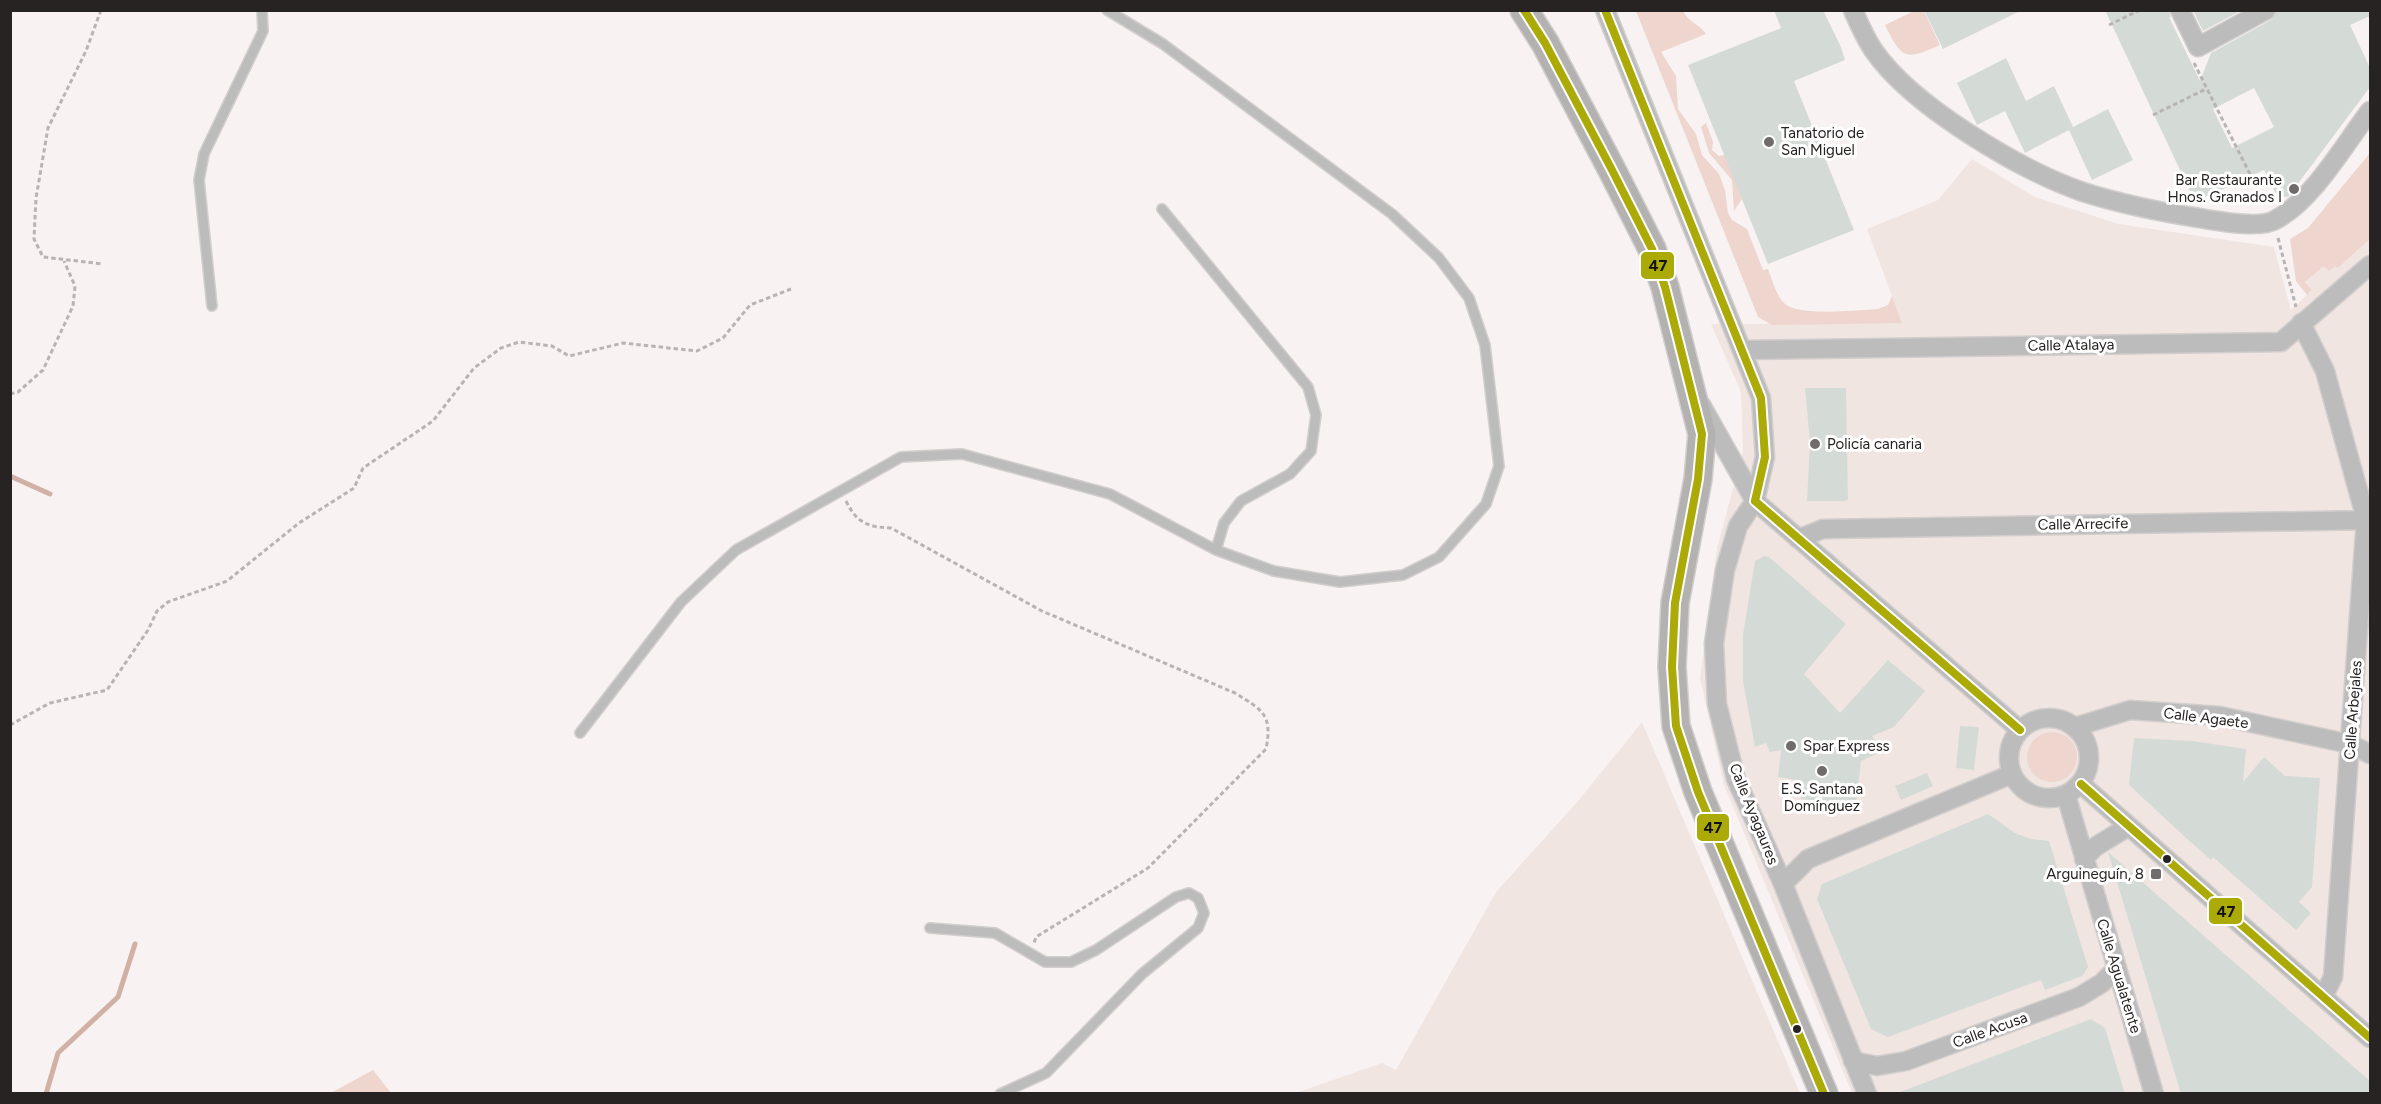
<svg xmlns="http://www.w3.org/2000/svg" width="2381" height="1104" viewBox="0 0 2381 1104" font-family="Figtree,sans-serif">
  <rect width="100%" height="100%" fill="#f8f3f2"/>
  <path fill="#f1e5e1" d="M1972 159 2035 197 2119 224 2274 247 2291 310 2312 290 2305 282 2324 266H2336L2338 268 2370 239V1093H1852L1724 785 1700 678 1717 548 1743 451 1741 392 1711 324 1902 323 1867 229 1938 200Z
    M1642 722 1800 1093H1296L1382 1063 1396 1070 1496 892 1578 801Z"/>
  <path fill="#eed5cd" d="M1636 11H1683C1688 22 1701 25 1706 34L1661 52 1676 76 1678 109 1696 134 1702 155 1719 174 1725 190 1728 213 1732 220 1747 229 1763 270 1768 269C1772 279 1776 295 1784 303 1797 317 1859 310 1878 309L1888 305 1892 296 1902 323 1772 325 1758 317Z
    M1914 11H1924L1940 45C1905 61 1902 59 1885 25Z
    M1706 123 1713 142 1712 150 1719 156 1725 155 1742 199 1734 211 1732 180 1709 153 1701 127Z
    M2370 153V239L2338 268 2335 266 2329 271 2324 266 2305 282 2312 290 2307 295 2296 281 2290 239 2308 228Z
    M2027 757a25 25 0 1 1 50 0a25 25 0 1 1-50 0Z
    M373 1070 391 1093H331Z"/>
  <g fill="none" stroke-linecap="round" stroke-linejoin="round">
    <path stroke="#d1b0a6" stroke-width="5" d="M10 476 50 494
      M46 1094 58 1053 118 997 135 944"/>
  </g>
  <path fill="#d4dbd6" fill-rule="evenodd" d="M1774 10H1823L1841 47 1845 60 1794 81 1854 230 1768 264 1688 65 1781 28Z
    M1924 10H2022L1943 49Z
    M2105 10H2169L2171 18 2169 17 2200 81 2211 53 2271 20 2277 10H2370V16L2350 25 2370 68V87L2288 197 2277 196 2264 170 2195 202ZM2254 88 2274 127 2232 148 2213 109Z
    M2193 10H2242L2203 31Z
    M2006 58 2026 101 2054 86 2073 127 2108 109 2133 160 2092 180 2069 130 2025 153 2005 111 1977 125 1957 83Z
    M1805 388H1846L1848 499 1845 501H1807L1810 442Z
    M1764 556 1769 557 1846 624 1804 674 1840 713 1888 660 1925 691 1894 727 1872 736 1881 752 1861 761 1856 805 1801 799 1803 781 1778 777 1781 750 1770 752 1766 743 1755 747 1743 681V635L1755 561Z
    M1960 726 1979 727 1974 770 1956 768Z
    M2134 738 2192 741 2246 749 2243 782 2264 757 2285 776 2320 778 2312 887 2299 902 2311 913 2296 930 2213 857 2211 860 2186 838 2129 785Z
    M1927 773 1933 786 1901 800 1895 786Z
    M1988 814 2015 833 2031 839 2049 841 2088 967 2082 976 2045 990 2041 980 1888 1037 1871 1029 1817 899 1822 884Z
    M2108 852 2370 1081V1094H2181Z
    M2091 1019 2105 1028 2125 1094H1895Z"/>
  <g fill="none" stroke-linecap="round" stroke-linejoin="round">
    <g stroke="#d1cecd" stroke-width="12">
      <path id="service" d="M1162 209 1308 387 1316 415 1311 451 1290 474 1241 501 1224 523 1216 550
        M212 306 199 180 204 154 263 31 262 10
        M580 733 681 602 736 550 901 457 962 454 1110 494 1216 550 1274 571 1340 582 1403 575 1439 557 1486 504 1499 466 1485 345 1469 298 1439 258 1392 214 1163 44 1107 10
        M930 928 995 933 1045 962H1071L1096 950 1176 897 1189 893 1198 898 1204 913 1198 928 1142 974 1046 1073 1000 1094"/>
    </g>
    <g stroke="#d1cecd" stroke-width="21">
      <path id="minor" d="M1605 10 1761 398 1765 457 1755 501 1738 526 1725 570 1714 643 1717 704 1736 779 1783 884 1867 1094
        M1853 10C1859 24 1865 38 1874 51 1912 106 2020 170 2083 192 2121 204 2160 212 2199 218 2216 221 2260 229 2275 220 2313 200 2344 145 2370 111
        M2180 10 2198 47 2266 10
        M2301 323 2325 371 2366 519 2333 977 2323 997
        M1743 350 2281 342 2370 265
        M1701 405 1755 501 2020 730
        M1798 539 1823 529 2370 520
        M2009 758a40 40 0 1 1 80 0a40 40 0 1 1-80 0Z
        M2075 727 2130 710 2220 716 2350 744 2370 754
        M2081 784 2370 1038
        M2066 795 2154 1094
        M2084 859 2095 847 2129 826
        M1783 884 1808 859 2012 774
        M1853 1061 1877 1066 1906 1061 2079 997 2102 983 2117 968"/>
    </g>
    <g stroke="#d1cecd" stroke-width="30">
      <path id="secondary" d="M1524 10 1545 43 1612 170 1652 249 1665 287 1702 434 1698 479 1675 603 1672 667 1676 726 1698 792 1824 1094"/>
    </g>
    <path stroke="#b7b4b3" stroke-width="3" stroke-dasharray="4.5 3" stroke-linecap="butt" d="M101 10 86 51 48 128 36 198 34 239 43 257 103 264
      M2109 25 2140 10
      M2194 63 2265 204
      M2153 115 2206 89
      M2278 238 2296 307
      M10 394 18 392 43 370 73 306 75 286 64 261
      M846 501C857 523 867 527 891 528L1042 611 1235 693C1262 710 1273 714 1266 749L1148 868 1036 937 1034 943
      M10 725 50 703 107 690 148 630 157 611 168 602 227 581 299 523 354 488 363 468 433 421 474 368 501 348 519 342 552 346 569 356 623 343 697 351 723 338 750 305 791 289"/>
    <use href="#service" stroke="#bdbcbc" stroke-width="9"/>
    <use href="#minor" stroke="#bdbcbc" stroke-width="18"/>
    <use href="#secondary" stroke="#b3b2b1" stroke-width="27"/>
    <g stroke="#fff" stroke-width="12">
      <path id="bus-1" d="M1524 10 1545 43 1612 170 1652 249 1665 287 1702 434 1698 479 1675 603 1672 667 1676 726 1698 792 1824 1094
        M1605 10 1761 398 1765 457 1755 501
        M1755 501 2020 730
        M2081 784 2370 1038"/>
    </g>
    <use href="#bus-1" stroke="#abaa07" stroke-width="8"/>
  </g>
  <g fill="#706c6b" stroke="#fff" stroke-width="2">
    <circle cx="1769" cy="142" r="6"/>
    <circle cx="2294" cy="189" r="6"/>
    <circle cx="1815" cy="444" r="6"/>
    <circle cx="1791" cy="746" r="6"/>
    <circle cx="1822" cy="771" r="6"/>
    <rect x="2150" y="868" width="12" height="12" rx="3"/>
  </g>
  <g fill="#262322" stroke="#fff" stroke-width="2">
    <circle cx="2167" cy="859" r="5"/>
    <circle cx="1797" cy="1029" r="5"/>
  </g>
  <g text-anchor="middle" stroke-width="6" stroke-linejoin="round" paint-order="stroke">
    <g font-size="15" fill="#262322" stroke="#fff" text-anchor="start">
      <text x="1781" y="138">Tanatorio de<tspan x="1781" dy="17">San Miguel</tspan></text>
      <text x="2282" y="185" text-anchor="end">Bar Restaurante<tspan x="2282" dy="17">Hnos. Granados I</tspan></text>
      <text x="1827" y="449">Policía canaria</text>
      <text x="1803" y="751">Spar Express</text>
      <text x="1822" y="794" text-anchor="middle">E.S. Santana<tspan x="1822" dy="17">Domínguez</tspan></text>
      <text x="2144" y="879" text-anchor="end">Arguineguín, 8</text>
    </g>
    <g font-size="15" fill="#262322" stroke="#fff">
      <text transform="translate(2071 345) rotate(-1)" y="5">Calle Atalaya</text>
      <text transform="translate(2083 524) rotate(-1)" y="5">Calle Arrecife</text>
      <text transform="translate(2353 710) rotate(-86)" y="5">Calle Arbejales</text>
      <text transform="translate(2206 718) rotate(7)" y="5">Calle Agaete</text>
      <text transform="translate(1754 814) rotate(68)" y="5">Calle Ayagaures</text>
      <text transform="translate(2119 976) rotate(73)" y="5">Calle Agualatente</text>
      <text transform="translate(1990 1030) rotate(-20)" y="5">Calle Acusa</text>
    </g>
  </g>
  <g stroke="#fff" stroke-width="2">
    <rect x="1640" y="251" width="35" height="29" rx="6" fill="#abaa07"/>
    <rect x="1696" y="813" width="34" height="29" rx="6" fill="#abaa07"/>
    <rect x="2208" y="897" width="35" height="28" rx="6" fill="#abaa07"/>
  </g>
  <g font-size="16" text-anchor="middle" font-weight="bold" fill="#111">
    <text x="1658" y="271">47</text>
    <text x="1713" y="833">47</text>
    <text x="2226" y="917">47</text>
  </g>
  <rect width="2381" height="1104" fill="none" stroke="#262322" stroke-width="24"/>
</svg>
